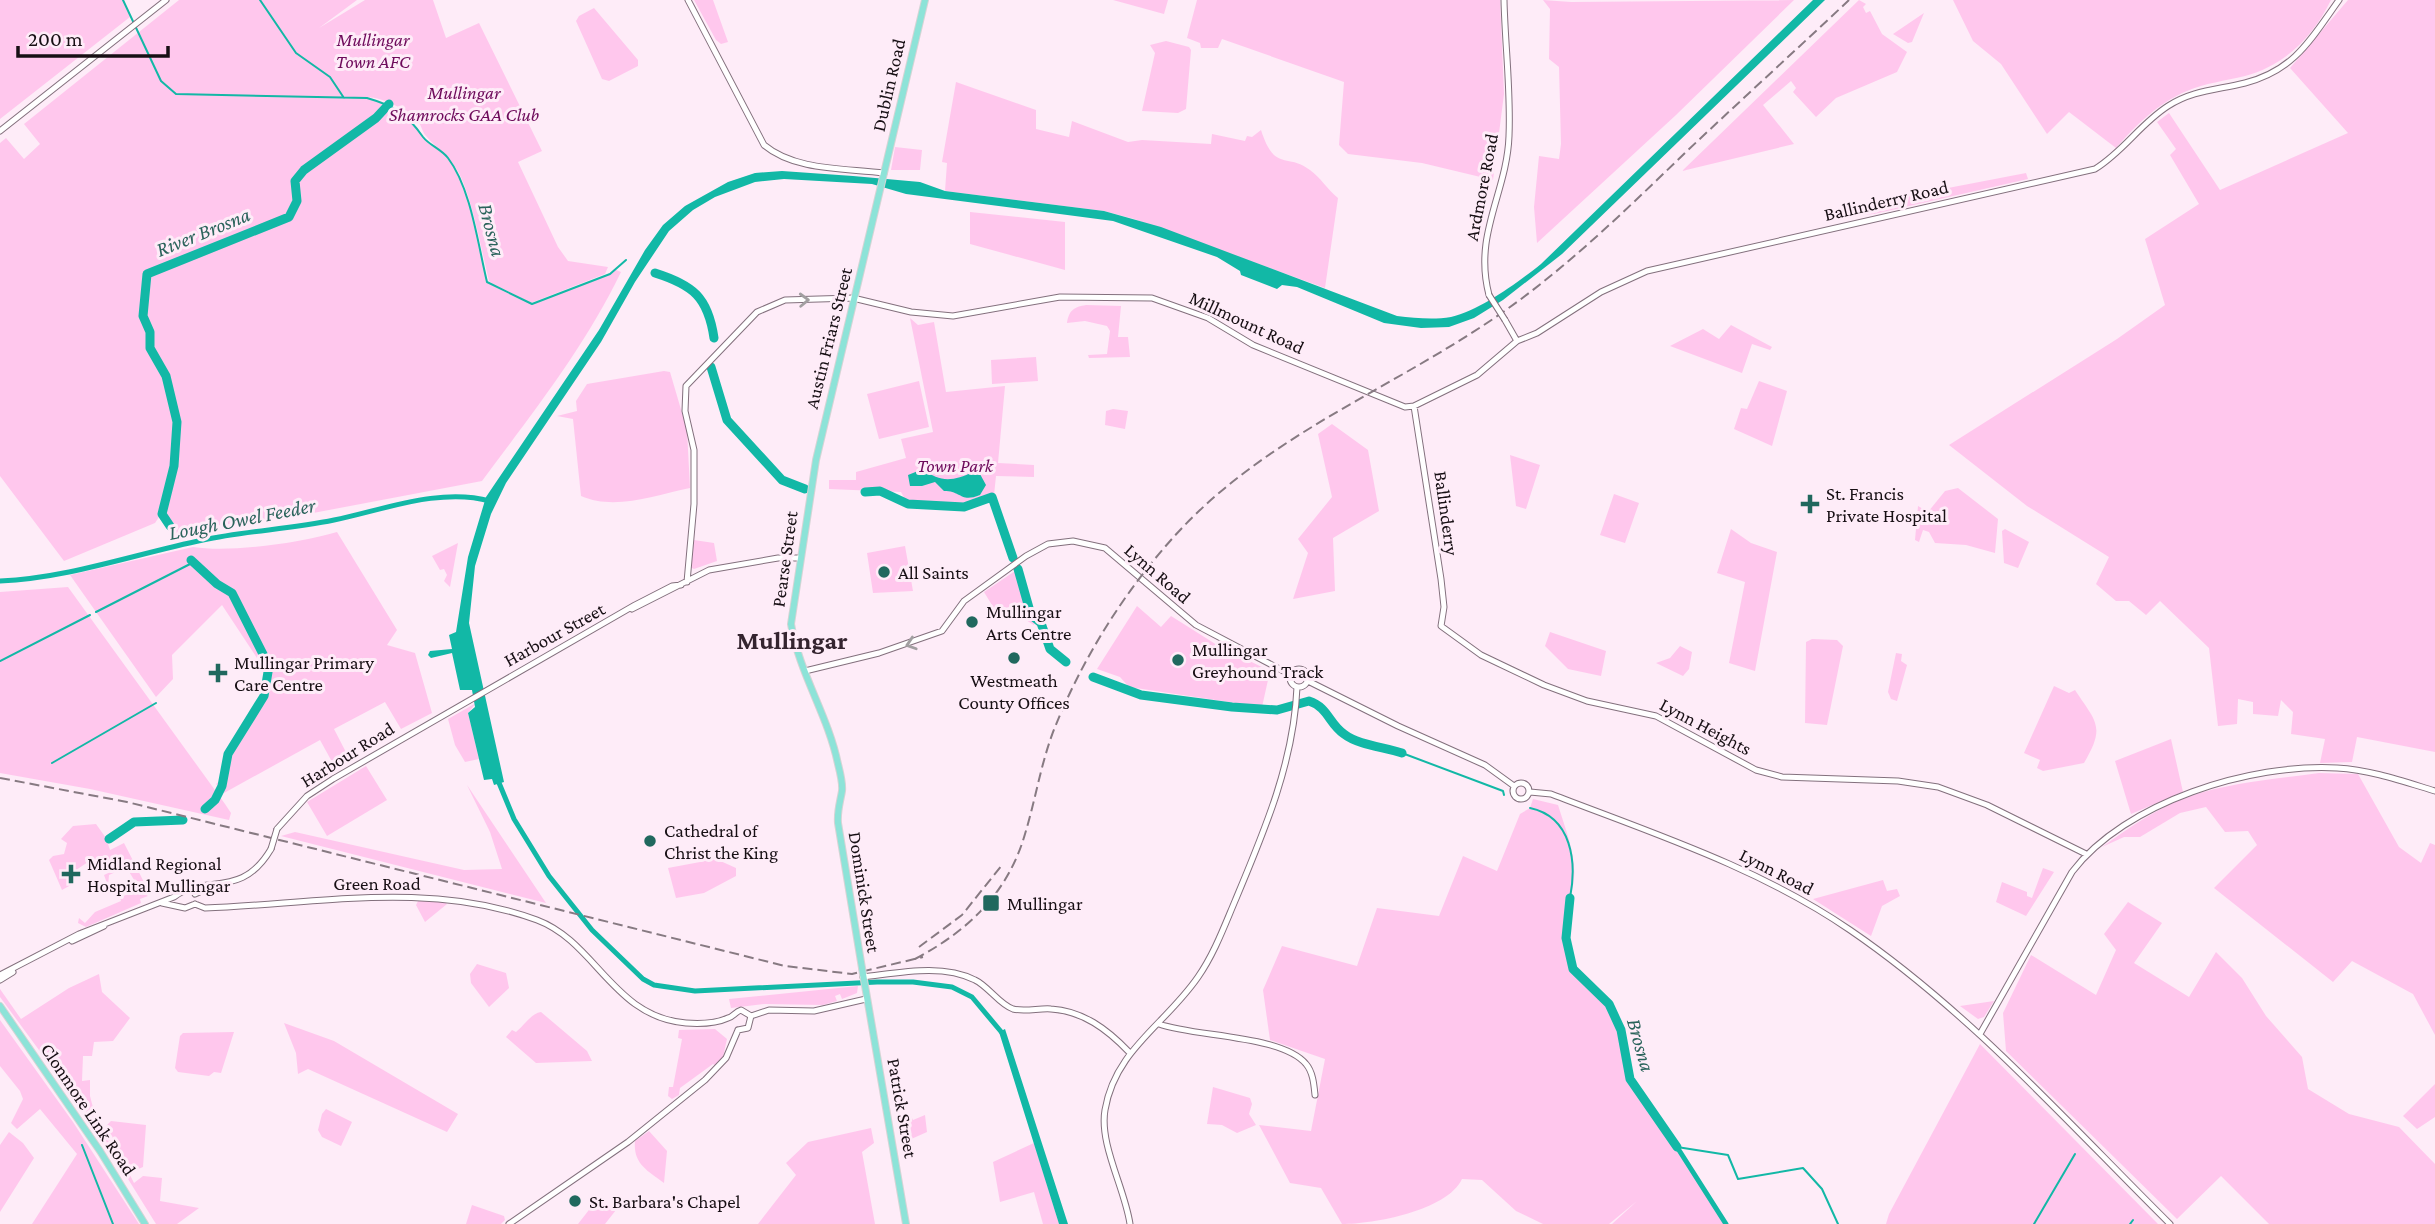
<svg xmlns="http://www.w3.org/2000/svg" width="2435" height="1224" viewBox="0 0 2435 1224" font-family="'Crimson Pro',serif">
  <rect width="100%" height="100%" fill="#feecf8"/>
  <path fill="#ffc7ed" d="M0 0H123L130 17 0 119Z
    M179 0H357L319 28 365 0H433L446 38 479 23 542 151 518 162 558 247 568 261 608 267 605 274 531 303 493 284 489 281C481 248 475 213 463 182 455 160 440 152 426 136 422 132 422 126 418 122 406 109 378 94 361 98 388 98 409 116 423 136 429 145 441 149 448 157 471 187 477 245 488 282L532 304 610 274 614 269 621 272C585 347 531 415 482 481L292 517 212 526 174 537 159 517 155 523 64 561 0 476V143L6 138 24 159 40 144 24 124Z
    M694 0H713L728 42 721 44 716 40Z
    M1113 0H1168L1164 14Z
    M1197 0H1500L1504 94 1493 180 1422 163 1348 154 1339 145 1344 82 1222 39 1218 48H1201L1200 43 1187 38Z
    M1543 0 1571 2 1794 0 1676 115 1537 243 1534 207 1539 156 1559 159 1561 144 1559 67 1549 59 1550 9Z
    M1859 0 1866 4 1863 7 1866 13 1870 11 1882 34 1907 52 1897 72 1836 98 1816 117 1793 92 1796 88 1791 81 1763 105 1794 144 1682 171Z
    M1953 0H2331C2313 37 2285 65 2245 76 2225 81 2205 83 2187 91 2158 103 2136 125 2116 148L2069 112 2047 134 2001 64 1973 41Z
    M2348 0H2435V752L2357 737 2352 762 2320 763 2325 739 2291 734 2293 712 2281 700 2278 716 2253 714V702L2238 699 2237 724 2218 726 2209 648 2160 601 2146 615 2129 601H2116L2096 584 2109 557 2027 506 1949 445 2117 339 2165 305 2145 239 2199 204 2170 155 2176 149 2157 122 2169 113 2220 190 2348 133 2290 68Z
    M594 8 638 60V66L609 81 602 79 576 21 579 16Z
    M1924 13 1912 42 1908 43 1893 34Z
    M1166 41 1189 47 1191 50 1186 109 1178 113 1142 111 1155 53 1150 45Z
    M956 82 1036 110V129L1069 137 1072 121 1128 142 1142 140 1211 144 1212 134 1245 141 1247 136 1252 137 1261 130C1275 173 1286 152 1310 170 1320 177 1328 190 1338 198L1325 288 1134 219 1104 211 945 191 947 163 942 162Z
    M895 147 922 150 920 170H891Z
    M2026 173 2028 179 1874 214 1844 217V208Z
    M970 212 1065 222V270L970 244Z
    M1086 305 1121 306 1118 337H1128L1130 357 1089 358 1088 355 1107 354 1110 331 1107 326 1085 321 1067 323C1069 310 1074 307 1086 305Z
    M910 318 918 325 934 322 946 392 1005 386 998 463 1034 465V477L996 476 994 495 961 505 907 503 901 492 829 489V480H856V472L906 458 901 439 933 432Z
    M1731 325 1772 347 1770 350 1752 344 1742 373 1670 346 1703 329 1719 339Z
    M1036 357 1038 381 992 384 991 360Z
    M664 371 670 372 687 430 690 488C655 495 615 511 581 496L573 419 557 416 577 411 576 401 587 384Z
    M919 381 929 427 879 439 867 394Z
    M1759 381 1787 391 1772 446 1734 429 1741 408 1747 409Z
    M1113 409 1128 411 1125 429 1105 425 1106 411Z
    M1332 424 1368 450 1379 511 1333 538 1335 591 1293 599 1308 553 1298 539 1332 497 1318 434Z
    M1510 455 1540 465 1526 509 1516 506Z
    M1958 488 1998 519 1995 553 1966 545 1935 543 1929 532 1923 530 1919 542 1915 540 1918 506 1928 512 1945 491Z
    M1614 494 1639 503 1625 543 1600 535Z
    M1731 529 1751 543 1777 552 1755 671 1729 663 1745 582 1717 573Z
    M2005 529 2029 542 2018 568 2004 563 2002 531Z
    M337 532 397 630 387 645 415 653 432 713 401 729 385 702 334 729 350 760 336 769 320 740 224 793 216 784 221 780C227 744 245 723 267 694L263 667 222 605 172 655 173 679 156 697 70 575 193 547C230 553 300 543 337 532Z
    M694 540 714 543 717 561 694 569 690 567Z
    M458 543 450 587 444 581 447 575 444 569 440 570 432 556Z
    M905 546 913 591 873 593 867 553Z
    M1018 569 1031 615 1036 619 1034 625 1011 611 998 615 984 592Z
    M68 587 225 804 231 813 229 820 90 789 0 773V592Z
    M1137 606 1161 627 1171 616 1217 645 1270 671 1262 707 1129 687 1120 677 1097 669Z
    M1550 632 1606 651 1601 676 1568 669 1545 646Z
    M1812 639 1837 640 1843 646 1827 725 1805 723 1806 642Z
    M1680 646 1692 652 1689 669 1683 676 1656 663 1670 658Z
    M1896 653 1902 654 1901 661 1907 665 1897 701 1891 699 1888 692Z
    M2054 686 2069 693 2075 690C2096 722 2106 726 2084 763L2043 771 2037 768 2040 760 2024 753Z
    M476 703 468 713 479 759 465 762 455 745 448 719Z
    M2171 739 2183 792 2131 814 2115 761Z
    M366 766 387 800 327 836 307 802Z
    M2319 773 2358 774 2399 847 2421 863 2430 843 2435 845V1035L2413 994 2352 961 2333 982 2214 888 2257 845 2248 831 2225 832 2206 807 2180 813 2140 837H2124L2102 847C2130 827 2158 807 2191 796 2232 782 2277 779 2319 773Z
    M467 785 546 903 281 836 295 832 464 870 502 869 490 832Z
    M1533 799 1558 805C1565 828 1576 854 1574 878 1571 905 1561 932 1569 959 1574 978 1600 989 1611 1007 1628 1039 1621 1080 1650 1105L1724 1224H1612L1637 1201 1609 1224H1543L1516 1211 1482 1180 1462 1179C1447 1211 1373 1224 1342 1224L1321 1188 1290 1183 1259 1125 1311 1131 1325 1059 1270 1040 1263 990 1282 946 1357 966 1377 908 1439 916 1463 856 1497 871 1520 814 1530 808Z
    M96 824 106 838 110 850 124 843 149 892 142 886H133L136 883 128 870 122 869 109 875 108 886 104 875 123 866 118 856 97 864 94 858 76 870 81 880 74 871 67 877 71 885 62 890 49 860 53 856 64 854 67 843 61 839 73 826Z
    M716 859 736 868V876L704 893 676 898 668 868Z
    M2043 868 2054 872 2026 916 1996 902 2002 882 2027 892V896L2032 898Z
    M1883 880 1887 891 1897 889 1900 896 1882 906 1871 936 1813 899Z
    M137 889 148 896 140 899 141 903 86 927 78 923 79 918 85 923 95 912 121 901 120 898Z
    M418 901H443L447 904 425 922 416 905Z
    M2128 902 2162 923 2134 963 2189 997 2216 952 2242 978 2266 1016 2302 1057 2308 1089 2349 1114 2399 1127 2435 1164V1224H2269L2221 1176 2177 1219 2006 1051 2003 1013 2031 955 2096 995 2116 950 2104 934Z
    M477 964 506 973 509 988 489 1007 471 983 470 974Z
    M99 974 102 992 130 1018 113 1041 94 1042 92 1056H83L82 1081 90 1080V1096L98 1127H105L111 1121 146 1125 143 1167 129 1173 134 1183 143 1176 162 1178 160 1201 199 1208 177 1224H156L69 1084 62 1077 61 1080 0 997V989L21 1019 69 988Z
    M858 986 857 993 842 999 840 994 835 996 837 1001 823 1005 765 1004 731 1008 729 999Z
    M1994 1001 1984 1017 1978 1019 1960 1006Z
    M541 1012 587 1051 592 1061 536 1063 506 1037 512 1030 516 1032C525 1025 530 1014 541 1012Z
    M0 1020 73 1122 139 1224H32L77 1154 40 1109 17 1129 11 1123 23 1099 20 1091 0 1066Z
    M284 1023 334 1041 458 1114 447 1132 308 1069 298 1074 296 1053Z
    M715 1029 727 1039 723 1057 716 1066 713 1064 680 1088 679 1095 672 1099 668 1096 669 1087H673L682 1039 678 1038 679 1030Z
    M234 1032 221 1073 214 1072 209 1076 178 1072 175 1068 180 1036 183 1033Z
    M1980 1044 2158 1224H1886L1889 1214Z
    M2435 1084V1117L2417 1129 2403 1116Z
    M1213 1087 1250 1098 1252 1104 1249 1114 1256 1125 1237 1133 1222 1125 1207 1124Z
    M326 1109 352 1122 341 1146 322 1137 318 1130 322 1114Z
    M910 1114 913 1120 925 1115 927 1132 909 1140 905 1118Z
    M871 1128 874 1143 862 1152 875 1224H758L796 1175 786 1163 808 1142Z
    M649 1131 667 1151 664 1183C646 1170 633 1163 635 1141Z
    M9 1132 23 1143 34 1158 0 1212V1145Z
    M1034 1143 1059 1224H1043L1034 1192 1000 1202 993 1162Z
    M599 1197 616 1210 605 1224H578Z
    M472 1205 504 1216 505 1220 501 1224H466Z"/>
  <path fill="#12b8a6" d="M1813 0H1825L1562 254 1503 300 1474 318 1449 327 1421 328 1384 323 1297 287 1282 285 1277 289 1241 275 1240 271 1217 257 1113 221 906 194 872 184 784 179 755 182 715 197 693 210 669 231 635 282 601 342 506 483 491 514 475 566 469 623 504 782 494 785 492 779 484 780 468 713 475 707 472 690H460L452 653 431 658 428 655 430 651 452 649 449 635 456 632 468 557 486 497 599 330 645 250 663 225 685 206 728 182 755 173 782 171 853 176 920 182 945 191 1104 211 1161 227 1397 316C1415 318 1433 320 1451 317 1481 310 1517 283 1541 264Z
    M923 469C940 483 954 481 973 472L980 474 986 485 980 495C960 503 962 491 944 491L935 482 922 486H910L908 475Z
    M1005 1029 1068 1224H1059L999 1032Z"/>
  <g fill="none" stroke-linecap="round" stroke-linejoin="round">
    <path stroke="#12b8a6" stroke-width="2" d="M123 0 161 81 176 94 367 98C395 106 407 114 423 137 429 145 441 149 448 158 471 188 478 245 487 282L532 304 610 274 626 260
      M260 0 296 53 330 77 344 98
      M96 612 194 562
      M0 661 90 615
      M1402 753 1503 791 1504 795
      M52 763 156 703
      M1530 808C1572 817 1577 862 1570 898
      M82 1145 113 1224
      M1677 1147 1728 1155 1738 1179 1803 1168 1822 1189 1838 1224
      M2034 1224 2075 1154
      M2130 1224 2133 1220"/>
    <path stroke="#12b8a6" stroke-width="5" d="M0 581C69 578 135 554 203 540 246 531 290 529 334 520 383 510 440 487 490 501
      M497 778 514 819 549 876 592 930 643 979 654 985 695 991 877 982H913L952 987 972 997 1003 1034
      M1677 1147 1726 1224"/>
    <path stroke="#12b8a6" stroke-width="9" d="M655 273C693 285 708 297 714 338
      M711 367 727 420 782 480 805 489
      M865 492 880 491 908 504 964 507 992 497 1013 558
      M170 526 162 514 174 466 177 422 166 376 150 348V332L143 316 147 274 289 217 297 201 295 181 304 170 376 118 389 104
      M191 560 217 584 232 593 269 666 264 696 228 754 222 786 215 800 205 809
      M1018 569 1031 615 1041 623 1050 649 1066 662
      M1093 677 1141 695 1232 707 1277 710 1309 701C1328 707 1329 724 1344 734 1358 745 1384 747 1402 753
      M109 839 134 822 183 820
      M1570 898 1566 938 1573 969 1609 1004 1621 1030 1630 1079 1677 1147"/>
    <g stroke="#83707d" stroke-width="7">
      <path id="minor" d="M688 0 764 145C795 171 845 168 884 173
        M0 131 166 0
        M1489 295C1473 234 1507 193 1509 136 1511 91 1505 45 1504 0
        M1505 320 1517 341
        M1414 406 1441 579 1444 607 1441 626 1481 655 1544 685 1587 701 1656 716 1756 770 1782 777 1898 781 1938 787 1987 805 2086 854
        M687 582 694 504V450L685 411 686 386 757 312 785 300 853 298 911 312 953 316 1060 297 1152 298 1208 318 1253 345 1405 407 1414 406 1477 375 1517 341 1537 333 1601 292 1647 271 2095 169C2124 151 2140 124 2168 106 2193 90 2217 90 2245 83 2295 70 2311 39 2339 0
        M632 609 709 570 778 558H800
        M1290 678a9 9 0 1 1 18 0a9 9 0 1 1-18 0Z
        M805 671 879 653 942 631 964 601 1026 556 1048 544 1073 541 1105 548 1196 625 1291 675
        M1308 681 1398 726 1485 765 1514 786
        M1513 791a8 8 0 1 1 16 0a8 8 0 1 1-16 0Z
        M1530 792 1551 794C1652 833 1760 868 1850 930 1970 1012 2067 1122 2170 1224
        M277 829 307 796 333 779 635 605 672 586 681 585
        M195 894 206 889
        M162 903 185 908 195 904
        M195 904 205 908C315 904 430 880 537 920 596 942 613 1017 686 1023 700 1024 715 1024 728 1018 733 1017 735 1012 741 1010L751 1016
        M72 941 104 926
        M0 975 79 934 174 897C205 873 241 900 271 849
        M863 977C898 973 942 963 975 980 988 986 1000 1005 1013 1009 1024 1012 1040 1008 1051 1009 1083 1011 1107 1029 1129 1052
        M0 980 13 972
        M751 1016 769 1010 814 1011 866 999
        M1159 1024C1195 1037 1282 1035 1306 1064 1313 1072 1314 1085 1315 1095
        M738 1030 748 1028 751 1016
        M1980 1034 2072 872C2125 802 2251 763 2337 768 2371 770 2402 781 2435 791
        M509 1224 628 1142 705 1080 726 1058 738 1030
        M1130 1224C1125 1189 1099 1144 1105 1110 1115 1050 1165 1025 1198 977 1214 954 1224 927 1235 901 1264 832 1294 762 1297 687"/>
    </g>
    <g stroke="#d5d4d5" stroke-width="8">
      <path id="major" d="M862 968 838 823C837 811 840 803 842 791 843 783 840 772 838 764 828 715 799 673 791 624L816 460 925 0
        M863 974 906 1224
        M0 1006 100 1151 145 1224"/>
    </g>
    <use href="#minor" stroke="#fff" stroke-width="5"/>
    <use href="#major" stroke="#8de3d8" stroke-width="6"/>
    <path stroke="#877a82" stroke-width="2" stroke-dasharray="10 5" stroke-linecap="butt" d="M0 778 127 802 785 966 852 974 923 957
      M919 947 962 915 1002 865
      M915 959C968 931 1008 893 1025 834 1036 798 1041 762 1055 727 1082 660 1122 595 1171 540 1266 432 1403 386 1517 302 1578 257 1632 204 1687 151 1741 100 1795 51 1849 0"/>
    <g stroke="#83707d" stroke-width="7" stroke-linecap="butt">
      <path id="minor-bridge" d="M1489 295 1505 320
        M271 849 277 829"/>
    </g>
    <g stroke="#d5d4d5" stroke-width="8" stroke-linecap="butt">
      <path id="major-bridge" d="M862 968 863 974"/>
    </g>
    <use href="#minor-bridge" stroke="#fff" stroke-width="5"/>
    <use href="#major-bridge" stroke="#8de3d8" stroke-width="6"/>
  </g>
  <defs><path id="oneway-chevron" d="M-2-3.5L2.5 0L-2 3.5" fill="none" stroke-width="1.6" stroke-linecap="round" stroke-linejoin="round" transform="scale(1.75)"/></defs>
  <g stroke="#a29fa1">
    <use href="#oneway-chevron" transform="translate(804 300) rotate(-2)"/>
    <use href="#oneway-chevron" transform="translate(911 644) rotate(162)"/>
  </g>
  <g fill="#20685e" stroke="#feecf8" stroke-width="2.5">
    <path d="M1806.5 493.5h7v7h7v7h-7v7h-7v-7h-7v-7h7z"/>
    <circle cx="884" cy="572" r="7"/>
    <circle cx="972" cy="622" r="7"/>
    <circle cx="1014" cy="658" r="7"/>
    <circle cx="1178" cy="660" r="7"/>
    <path d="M214.5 662.5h7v7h7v7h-7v7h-7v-7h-7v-7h7z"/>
    <circle cx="650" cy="841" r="7"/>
    <path d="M67.5 863.5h7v7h7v7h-7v7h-7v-7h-7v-7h7z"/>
    <rect x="982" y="894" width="18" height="18" rx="3.5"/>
    <circle cx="575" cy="1201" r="7"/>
  </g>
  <g text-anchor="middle" stroke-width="6" stroke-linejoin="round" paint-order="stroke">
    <g font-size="19" font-style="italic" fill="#6e0a5b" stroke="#feecf8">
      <text x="373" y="46">Mullingar<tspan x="373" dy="22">Town AFC</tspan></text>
      <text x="464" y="99">Mullingar<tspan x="464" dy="22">Shamrocks GAA Club</tspan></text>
      <text x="955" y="472">Town Park</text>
    </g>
    <g font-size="19" fill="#170f14" stroke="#feecf8">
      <text transform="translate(888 85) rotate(-77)" y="7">Dublin Road</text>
      <text transform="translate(1481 187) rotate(-79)" y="7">Ardmore Road</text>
      <text transform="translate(1886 200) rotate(-13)" y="7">Ballinderry Road</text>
      <text transform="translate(1247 322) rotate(25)" y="7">Millmount Road</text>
      <text transform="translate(828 338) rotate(-76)" y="7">Austin Friars Street</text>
      <text transform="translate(1447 513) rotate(82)" y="7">Ballinderry</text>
      <text transform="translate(784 559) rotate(-82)" y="7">Pearse Street</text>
      <text transform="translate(1158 573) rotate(41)" y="7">Lynn Road</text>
      <text transform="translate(554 634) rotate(-29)" y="7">Harbour Street</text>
      <text transform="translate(1706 726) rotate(28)" y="7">Lynn Heights</text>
      <text transform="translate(347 754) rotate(-32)" y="7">Harbour Road</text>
      <text transform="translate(1777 871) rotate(27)" y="7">Lynn Road</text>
      <text x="377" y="890">Green Road</text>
      <text transform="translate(865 892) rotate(81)" y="7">Dominick Street</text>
      <text transform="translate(903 1108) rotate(80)" y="7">Patrick Street</text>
      <text transform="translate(89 1109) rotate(56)" y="7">Clonmore Link Road</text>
    </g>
    <g font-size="19" fill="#170f14" stroke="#feecf8" text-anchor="start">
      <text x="1826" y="500">St. Francis<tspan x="1826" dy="22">Private Hospital</tspan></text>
      <text x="898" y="579">All Saints</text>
      <text x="986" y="618">Mullingar<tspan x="986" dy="22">Arts Centre</tspan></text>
      <text x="1192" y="656">Mullingar<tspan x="1192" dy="22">Greyhound Track</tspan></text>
      <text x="234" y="669">Mullingar Primary<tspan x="234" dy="22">Care Centre</tspan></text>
      <text x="1014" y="687" text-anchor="middle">Westmeath<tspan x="1014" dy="22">County Offices</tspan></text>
      <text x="664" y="837">Cathedral of<tspan x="664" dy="22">Christ the King</tspan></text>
      <text x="87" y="870">Midland Regional<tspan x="87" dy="22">Hospital Mullingar</tspan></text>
      <text x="1007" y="910">Mullingar</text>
      <text x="589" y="1208">St. Barbara's Chapel</text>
    </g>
    <g font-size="21" font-style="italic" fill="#2a635b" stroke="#feecf8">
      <text transform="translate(492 230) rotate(75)" y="7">Brosna</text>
      <text transform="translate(203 232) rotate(-22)" y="7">River Brosna</text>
      <text transform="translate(242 519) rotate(-11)" y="7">Lough Owel Feeder</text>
      <text transform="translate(1641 1045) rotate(74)" y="7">Brosna</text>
    </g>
    <g font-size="26" font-weight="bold" fill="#34242f" stroke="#feecf8">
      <text x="792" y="649">Mullingar</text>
    </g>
  </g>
  <path d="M18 46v10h150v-10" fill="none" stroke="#170f14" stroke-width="3.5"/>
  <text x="28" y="46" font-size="21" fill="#170f14" stroke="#feecf8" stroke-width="5" paint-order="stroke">200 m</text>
</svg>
